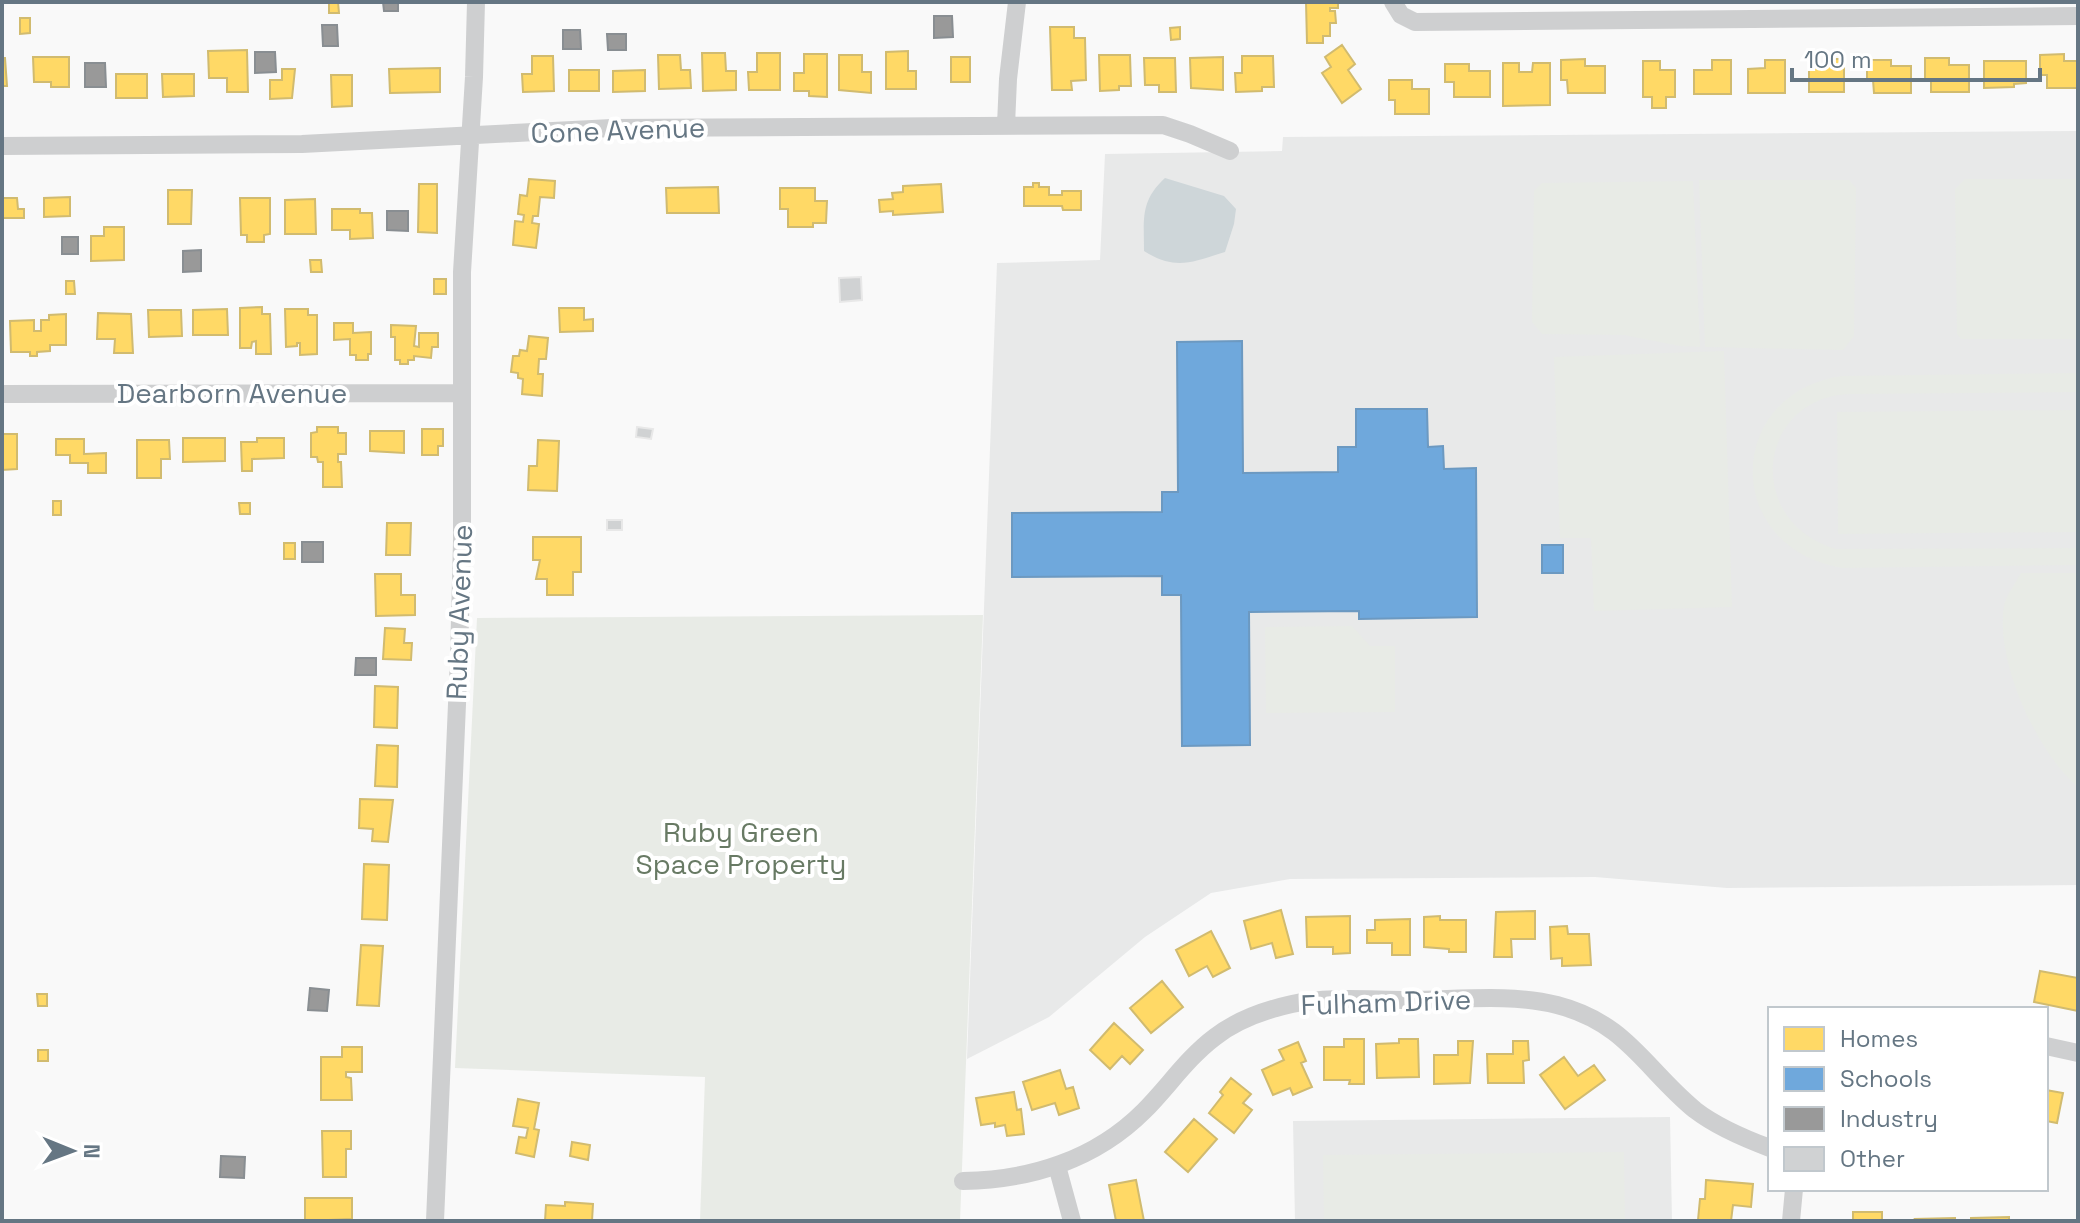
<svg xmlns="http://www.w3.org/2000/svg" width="2080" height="1223" viewBox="0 0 2080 1223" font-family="'Space Grotesk',sans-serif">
  <rect width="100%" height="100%" fill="#f9f9f9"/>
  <path fill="#e8e9e9" d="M2078 131V885L1727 888 1595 877 1290 879 1211 893 1145 937 1049 1017 967 1059 997 263 1100 260 1105 154 1282 151 1283 137Z
    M1670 1117 1672 1221H1295L1293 1121Z"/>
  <path fill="#e8ebe6" d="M1965 179H2078V339H1961L1957 334 1955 189Z
    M1699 180H1849L1856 188 1854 336 1843 350 1705 347Z
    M1693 181 1700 347 1680 346 1624 335 1542 334 1532 322 1534 191 1542 183Z
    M1724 351 1732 607 1594 611 1591 538H1560L1554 357Z
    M2078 373V392L1850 394C1758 397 1742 521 1836 549L2078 548V565L1842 568C1722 548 1724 393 1842 376Z
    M2078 410V532L1838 534 1837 412Z
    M2021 573H2078V787C2037 753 1995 661 2004 606 2006 595 2016 583 2021 573Z
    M983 615 960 1221H700L705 1077 455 1068 477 618Z
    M1352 626 1370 646H1395V712L1266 713 1265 627Z
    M1624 1152 1625 1221H1324L1323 1155Z"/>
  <path fill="#ced6d9" d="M1165 178 1224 196 1236 209 1234 224 1225 252C1192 262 1176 271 1144 251 1144 219 1140 201 1165 178Z"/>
  <path fill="#ffd966" stroke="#d1bb6f" stroke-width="2" d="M329 2H338L339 13H329Z
    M1306 2H1338V8H1330V11H1335L1336 23H1330V36H1323V43H1307Z
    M20 18H30V33L20 34Z
    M1050 27H1074V38H1085L1086 80 1071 81 1072 90H1052Z
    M1180 27V39L1171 40 1170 28Z
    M1342 45 1355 64 1348 70 1361 89 1342 103 1322 73 1331 67 1325 57Z
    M247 50 248 92H227V78H209L208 51Z
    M908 51V71H916V89H886V52Z
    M702 53H725L726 71H736V90L703 91Z
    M757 53H780V90H749L748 72H757Z
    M804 54H827V97L809 96V91H794V73H804Z
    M2064 54V61H2078V88H2047V75H2040V55Z
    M658 55H680L681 70H690L691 88 659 89Z
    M839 55H862V72H871V93L839 90Z
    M1099 55H1130L1131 86H1119V90L1100 91Z
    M532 56H553L554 91 523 92 522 74H532Z
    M1242 56H1273L1274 87H1262V91L1236 92 1235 73H1242Z
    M33 57H69V87H51V82H34Z
    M951 57H970V82H951Z
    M1223 57V90L1191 88 1190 58Z
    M2 58H5L7 86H2Z
    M1144 58H1175L1176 92H1159V85H1145Z
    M1925 58H1949V65H1969V92H1931V79H1925Z
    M1585 59V66H1605V93H1568L1567 80H1561V60Z
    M1825 59H1844V92H1809V68H1825Z
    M1712 60H1731V94H1694V70H1712Z
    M1765 60H1785V93H1748V69L1765 68Z
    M1867 60H1891V66H1911V93H1874L1873 80H1867Z
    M1643 61H1660V70H1675V97H1666V108H1652V97H1643Z
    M1984 61H2026V83L2014 84V87L1984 88Z
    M1503 63H1519V72H1532L1533 63H1550V105L1503 106Z
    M1445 64H1469V71H1490V97H1454V82H1445Z
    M440 68V92L390 93 389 69Z
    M282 69H295L292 98 270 99V80H282Z
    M569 70H599V91H569Z
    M645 70V91L613 92V71Z
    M116 74H147V98H116Z
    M162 74H194V96L163 97Z
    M331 75H352V106L332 107Z
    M1389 80H1412V89H1429V114H1395V100H1389Z
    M529 179 555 181 554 198 540 197 538 216H533L532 223 539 224 536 248 513 245 515 221 523 222 524 215 518 214 520 195 527 196Z
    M1033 183H1039V187H1049V195H1062V191H1081V210H1063L1062 206H1024V187H1033Z
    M419 184H437V233L418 232Z
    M941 184 943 212 893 215V211L880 212 879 200 893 199 892 193 903 192V186Z
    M718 187 719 213H667L666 188Z
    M780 188H815V201H827L826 223H813V227H788V209H780Z
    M168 190H192L191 224H168Z
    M70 197V216L44 217V198Z
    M2 198H17L18 209H24V218H2Z
    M240 198H270V234L264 235V242H247V235H241Z
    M315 199 316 234H285V200Z
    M332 209H360V213H372L373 238 350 239V230H332Z
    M104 227H124V260L91 261V236H104Z
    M310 260H321L322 272H311Z
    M434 279H446V294H434Z
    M66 281H74L75 294H66Z
    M262 307V314H270L271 354H256V341L252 342 251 348H240V308Z
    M559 308H584V320L593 319V331L560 332Z
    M227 309 228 335H193V310Z
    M285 309H308V315H317V354L300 355V343H297V346L286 347Z
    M148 310H181L182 336 149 337Z
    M98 313 131 314 133 353H114L115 339H97Z
    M66 314V345H50V351L37 352V356H30V352H11L10 321 34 320V331H41V320H49V315Z
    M334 323H353V333L371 332V354H368V360H356V355H350V339L334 340Z
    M391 325 416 326 414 346 419 347V333H438V347H432L431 358 414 356V360H408V364H400V360H395V337H391Z
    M529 336 548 338 546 359H539L538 374H543L542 396 522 394 523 379 518 378V373L511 372 513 356H519L520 350 527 351Z
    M317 427H338V433H346V454H338V462H341L342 487H323V462H318L317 457H311V433L317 432Z
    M422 429H443V446H438V455H422Z
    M370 431H404V453L370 451Z
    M2 434H17V469L2 470Z
    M183 438H225V461L183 462Z
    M257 438H284V458L252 459V471H242L241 442H257Z
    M56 439H84V454L106 453V473H88V463H70V455H56Z
    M137 440H169L170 459H161V478H137Z
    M538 440 559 441 557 491 528 490 529 466H537Z
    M53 501H61V515H53Z
    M239 503H250V514H240Z
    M387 523H411L410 555H386Z
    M533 537H581V572H573V595H547V579H536L540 560H533Z
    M284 543H295V559H284Z
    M375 574H401V595H415V615L376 616Z
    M385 628 405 629 404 643H412L411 660 383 659Z
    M375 686 398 687 397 728 374 727Z
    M377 745 398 746 397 787 375 786Z
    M360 799 393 800 388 842 372 841 373 829 359 828Z
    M364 864 389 865 387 920 362 919Z
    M1281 910 1293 954 1276 958 1272 943 1251 949 1244 921Z
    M1535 911V939H1511L1512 957H1494L1496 912Z
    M1350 916V953L1333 954V947H1307L1306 917Z
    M1440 916V920H1466V952H1449V949L1424 947V917Z
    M1410 919V955H1392V943H1367V930H1375V920Z
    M1567 926 1568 934H1589L1591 965 1562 966V958L1551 959 1550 927Z
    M1211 931 1230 968 1213 977 1207 966 1189 976 1176 950Z
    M361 945 383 946 379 1006 357 1005Z
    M2040 971 2078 978V1011L2034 1002Z
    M1162 981 1183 1007 1151 1033 1130 1008Z
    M37 994H47V1006H38Z
    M1114 1023 1143 1050 1130 1064 1122 1056 1110 1069 1090 1050Z
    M1344 1039H1364V1084H1349L1350 1080H1324V1047H1344Z
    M1399 1039H1418L1419 1077 1377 1078 1376 1044 1399 1043Z
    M1458 1041H1473L1470 1083 1434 1084V1055H1458Z
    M1513 1041H1528L1529 1060 1523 1061 1524 1083H1488L1487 1054H1513Z
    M1298 1042 1306 1061 1301 1063 1312 1087 1293 1095 1290 1088 1273 1095 1262 1070 1284 1060 1279 1050Z
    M342 1047H362V1072H346V1077L351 1078 352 1100H321V1057H342Z
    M38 1050H48V1061H38Z
    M1564 1057 1578 1076 1594 1065 1605 1080 1565 1109 1540 1075Z
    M1060 1070 1066 1089 1073 1087 1079 1108 1059 1115 1055 1103 1032 1110 1023 1082Z
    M1231 1078 1251 1094 1243 1103 1252 1110 1234 1133 1209 1113 1223 1095 1220 1092Z
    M2046 1090 2063 1093 2057 1123 2046 1121Z
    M1014 1092 1017 1110 1021 1109 1024 1134 1007 1136 1005 1125 995 1127V1123L981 1125 976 1098Z
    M518 1099 539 1103 534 1129 539 1130 534 1157 516 1153 519 1137 526 1138 528 1128 513 1126Z
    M1194 1119 1217 1139 1188 1172 1165 1152Z
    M322 1131H351V1149H346V1177H323Z
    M572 1142 590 1145 588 1160 570 1156Z
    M1136 1180 1144 1221H1116L1109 1185Z
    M1706 1180 1753 1184 1751 1207 1733 1205 1731 1221 1698 1220 1700 1199H1705Z
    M305 1198H352V1219L305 1221Z
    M565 1202 593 1204 592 1221H545L546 1205 565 1206Z
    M1853 1212H1882V1221H1853Z
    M2009 1217V1221H1971V1218Z
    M1955 1218V1221H1916L1915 1219Z"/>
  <path fill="#6fa8dc" stroke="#6c99c1" stroke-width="2" d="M1242 341 1243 473 1338 472V447H1356V409H1427L1428 447 1443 446 1444 469 1476 468 1477 617 1359 619V611L1249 612 1250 745 1182 746 1181 595H1162V576L1012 577V513L1162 512V492H1178L1177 342Z
    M1542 545H1563V573H1542Z"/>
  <path fill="#999" stroke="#898e92" stroke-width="2" d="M383 2H398V11H384Z
    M934 16H952L953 37 934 38Z
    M322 25H337L338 46H323Z
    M563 30H580L581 49H563Z
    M607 34H626V50H608Z
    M255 52H275L276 72 255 73Z
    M85 63H105L106 87H85Z
    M387 211H408V231L387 230Z
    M62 237H78V254H62Z
    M201 250V271L183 272V251Z
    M302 542H323V562H302Z
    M356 658H376V675H355Z
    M310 988 329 990 327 1011 308 1010Z
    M221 1156 245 1157 244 1178 220 1177Z"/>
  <path fill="#d0d2d3" stroke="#e8e8e8" stroke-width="2" d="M861 277 862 300 840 302 839 278Z
    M637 427 653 429 651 439 636 437Z
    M607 520H622V530H607Z"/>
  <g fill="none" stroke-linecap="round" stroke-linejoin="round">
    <path stroke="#cecfd0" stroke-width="18" d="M1393 2 1401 15 1415 22 2078 16
      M1006 125 1008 79 1017 2
      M2 146 302 144 612 128 1163 125 1190 134 1230 151
      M2 394 462 393
      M2046 1046 2078 1053
      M1057 1166 1072 1221
      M963 1181C1030 1180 1095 1160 1144 1111 1168 1087 1187 1058 1215 1037 1237 1020 1265 1010 1292 1004 1329 996 1369 1000 1407 1000 1456 1000 1510 993 1557 1005 1627 1023 1645 1069 1695 1110 1717 1127 1743 1138 1770 1148
      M435 1221 459 657 462 542V272L474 77 476 2
      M1791 1221 1794 1189"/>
  </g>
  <g text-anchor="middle" stroke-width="8" stroke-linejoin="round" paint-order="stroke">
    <g font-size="28" fill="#657683" stroke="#fff">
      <text transform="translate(618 130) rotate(-2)" y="10">Cone Avenue</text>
      <text x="232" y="403">Dearborn Avenue</text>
      <text transform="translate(459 612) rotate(-88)" y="10">Ruby Avenue</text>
      <text transform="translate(1386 1002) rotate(-2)" y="10">Fulham Drive</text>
    </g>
    <g font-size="28" fill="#687a64" stroke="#fff">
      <text x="741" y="842">Ruby Green<tspan x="741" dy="32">Space Property</tspan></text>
    </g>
  </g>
  <rect width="2080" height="1223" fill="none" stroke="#657683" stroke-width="8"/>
  <rect x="1768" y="1007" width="280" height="184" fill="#ffffff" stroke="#c1c8cd" stroke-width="2"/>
  <rect x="1784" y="1027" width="40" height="24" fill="#ffd966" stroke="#c1c8cd" stroke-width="2"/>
  <text x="1840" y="1047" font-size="24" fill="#657683">Homes</text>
  <rect x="1784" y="1067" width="40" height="24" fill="#6fa8dc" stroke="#c1c8cd" stroke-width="2"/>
  <text x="1840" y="1087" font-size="24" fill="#657683">Schools</text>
  <rect x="1784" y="1107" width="40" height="24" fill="#999999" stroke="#c1c8cd" stroke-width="2"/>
  <text x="1840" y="1127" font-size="24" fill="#657683">Industry</text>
  <rect x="1784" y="1147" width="40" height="24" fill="#d0d2d3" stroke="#c1c8cd" stroke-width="2"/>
  <text x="1840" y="1167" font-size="24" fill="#657683">Other</text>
  <g transform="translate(72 1151) rotate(91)" stroke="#ffffff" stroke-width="6" paint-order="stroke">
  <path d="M0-6L14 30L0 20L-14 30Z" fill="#657683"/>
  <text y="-12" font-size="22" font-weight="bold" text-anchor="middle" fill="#657683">N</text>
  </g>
  <path d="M1792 68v12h248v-12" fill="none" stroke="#657683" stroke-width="4"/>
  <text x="1804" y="68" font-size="24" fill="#657683" stroke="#ffffff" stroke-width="6" paint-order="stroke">100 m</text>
</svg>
